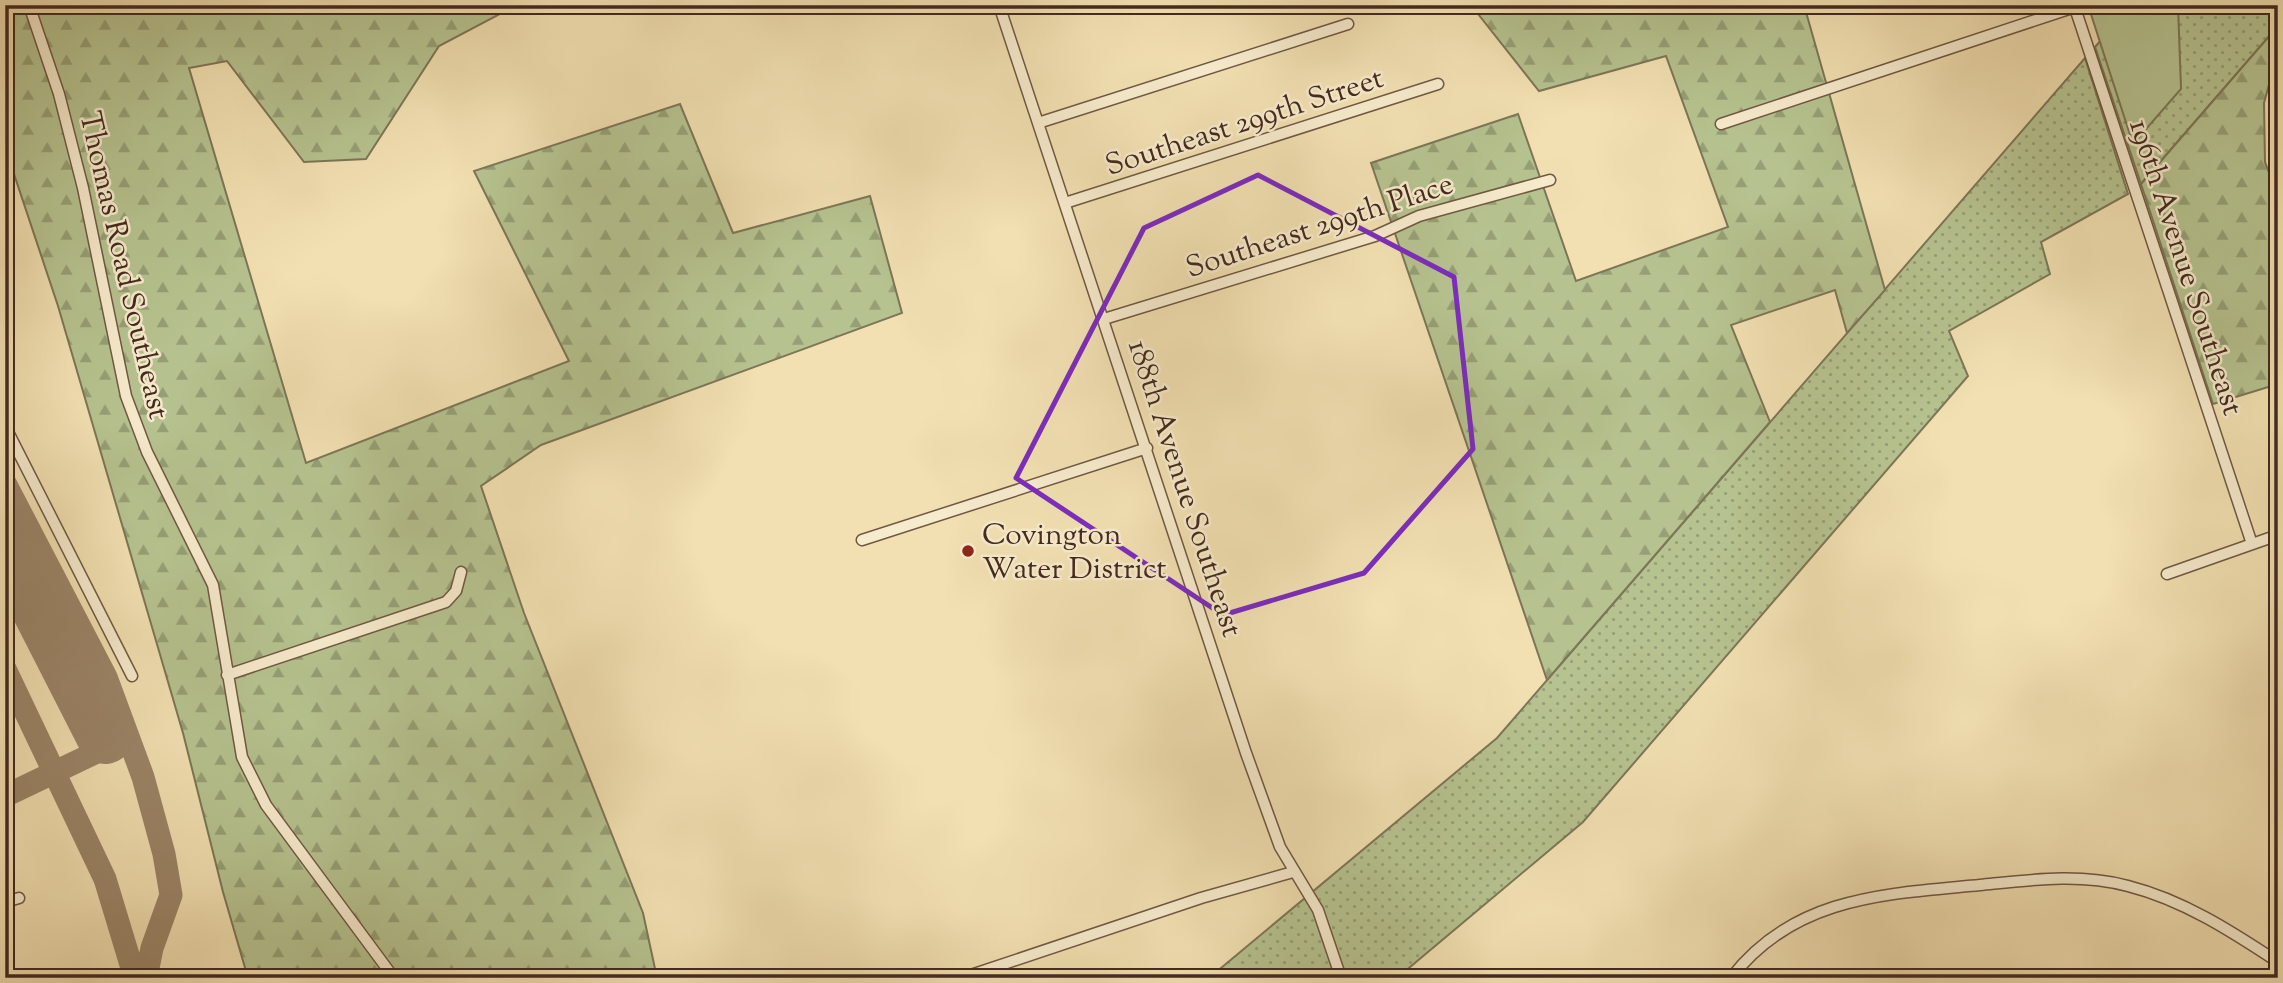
<svg xmlns="http://www.w3.org/2000/svg" width="2283" height="983" viewBox="0 0 2283 983" font-family="'Sorts Mill Goudy',serif">
  <defs>
    <pattern id="grass-dots" width="8" height="8" patternUnits="userSpaceOnUse" patternTransform="scale(1.75)"><rect width="8" height="8" fill="#b6c390"/><path d="M2 2h.1M6 6h.1" fill="none" stroke="#969f75" stroke-width="1.8" stroke-linecap="round"/></pattern>
    <pattern id="forest-firs" width="22" height="20" patternUnits="userSpaceOnUse" patternTransform="scale(1.75)"><rect width="22" height="20" fill="#b6c390"/><path d="M5 1l3.5 6h-7zM16 11l3.5 6h-7z" fill="#969f75"/></pattern>
  </defs>
  <rect width="100%" height="100%" fill="#f2e0b2"/>
  <filter id="stains"><feTurbulence type="fractalNoise" baseFrequency=".00286" numOctaves="4"/><feColorMatrix values="0 0 0 0 .2 0 0 0 0 .09 0 0 0 0 .02 0 0 0 .5 -.17"/></filter>
  <radialGradient id="worn" r=".72"><stop offset=".6" stop-color="#630" stop-opacity="0"/><stop offset="1" stop-color="#630" stop-opacity=".3"/></radialGradient>
  <path fill="url(#grass-dots)" stroke="#7d7657" stroke-width="2" d="M2131 5H2278V26L2141 184 2095 47Z
    M2085 58 2128 194 2041 242 2050 274 1949 331 1968 376 1583 822 1397 978H1209L1497 738Z"/>
  <path fill="url(#forest-firs)" stroke="#7d7657" stroke-width="2" d="M5 5H517L439 46 366 159 304 162 227 61 189 68 306 463 569 361 474 171 680 104 733 233 870 196 902 313 541 445 481 486 524 613 643 913 657 978H248L223 892 183 733 58 306 5 147Z
    M1471 5H1804L1885 290 1847 333 1835 290 1731 325 1770 422 1547 680 1371 163 1518 114 1576 281 1728 227 1666 56 1539 91Z
    M2278 26V51L2264 103 2265 162 2278 196V384L2213 404 2141 184Z"/>
  <path fill="#b6c390" stroke="#7d7657" stroke-width="2" d="M2088 5H2178L2181 89 2133 144Z"/>
  <g fill="none" stroke-linecap="round" stroke-linejoin="round">
    <path stroke="#9b8568" stroke-width="23" d="M5 483 106 677 82 690
      M5 598 52 574
      M5 669 105 879 135 978
      M106 677 143 777 164 854 171 895 152 948 146 978
      M5 796 128 737"/>
    <path stroke="#9b8568" stroke-width="58" d="M5 539 105 735"/>
    <g stroke="#705843" stroke-width="13">
      <path id="minor" d="M29 5 59 94 83 188 126 396 147 452 213 585 242 757 266 805 394 978
        M999 5 1246 753 1280 847 1318 910 1341 978
        M2074 5 2252 544
        M1038 123 1348 24
        M1721 124 2075 7
        M1065 203 1438 84
        M1104 319 1375 236 1419 216 1550 180
        M5 426 132 676
        M862 540 1147 448
        M2167 574 2278 535
        M227 675 446 602 456 591 461 572
        M5 902 19 898
        M962 978 1201 898 1293 872
        M1731 978C1794 896 1886 894 1980 885 2030 880 2079 873 2128 886 2183 900 2231 931 2278 962"/>
    </g>
    <use href="#minor" stroke="#f7ebcd" stroke-width="10"/>
  </g>
  <path fill="none" stroke="#7b2cbf" stroke-width="5" stroke-linejoin="round" d="M1258 175 1454 277 1473 449 1364 573 1223 615 1016 478 1144 228Z"/>
  <circle fill="#8f2418" stroke="#f7ebcd" stroke-width="2.5" cx="968" cy="551" r="7"/>
  <g text-anchor="middle" stroke-width="5" stroke-linejoin="round" paint-order="stroke">
    <g font-size="30" fill="#442a1e" stroke="#f7ebcd">
      <text transform="translate(1244 121) rotate(-18)" y="10">Southeast 299th Street</text>
      <text transform="translate(1319 225) rotate(-18)" y="10">Southeast 299th Place</text>
      <text transform="translate(125 265) rotate(77)" y="10">Thomas Road Southeast</text>
      <text transform="translate(2187 267) rotate(72)" y="10">196th Avenue Southeast</text>
      <text transform="translate(1186 488) rotate(72)" y="10">188th Avenue Southeast</text>
    </g>
    <g font-size="30" fill="#442a1e" stroke="#f7ebcd" text-anchor="start">
      <text x="982" y="544">Covington<tspan x="982" dy="34">Water District</tspan></text>
    </g>
  </g>
  <rect width="2283" height="983" fill="none" stroke="#f2e0b2" stroke-width="28"/>
  <rect x="7" y="7" width="2269" height="969" fill="none" stroke="#442a1e" stroke-width="3.5"/>
  <rect x="14" y="14" width="2255" height="955" fill="none" stroke="#442a1e" stroke-width="2"/>
  <rect width="100%" height="100%" filter="url(#stains)"/>
  <rect width="100%" height="100%" fill="url(#worn)"/>
</svg>
